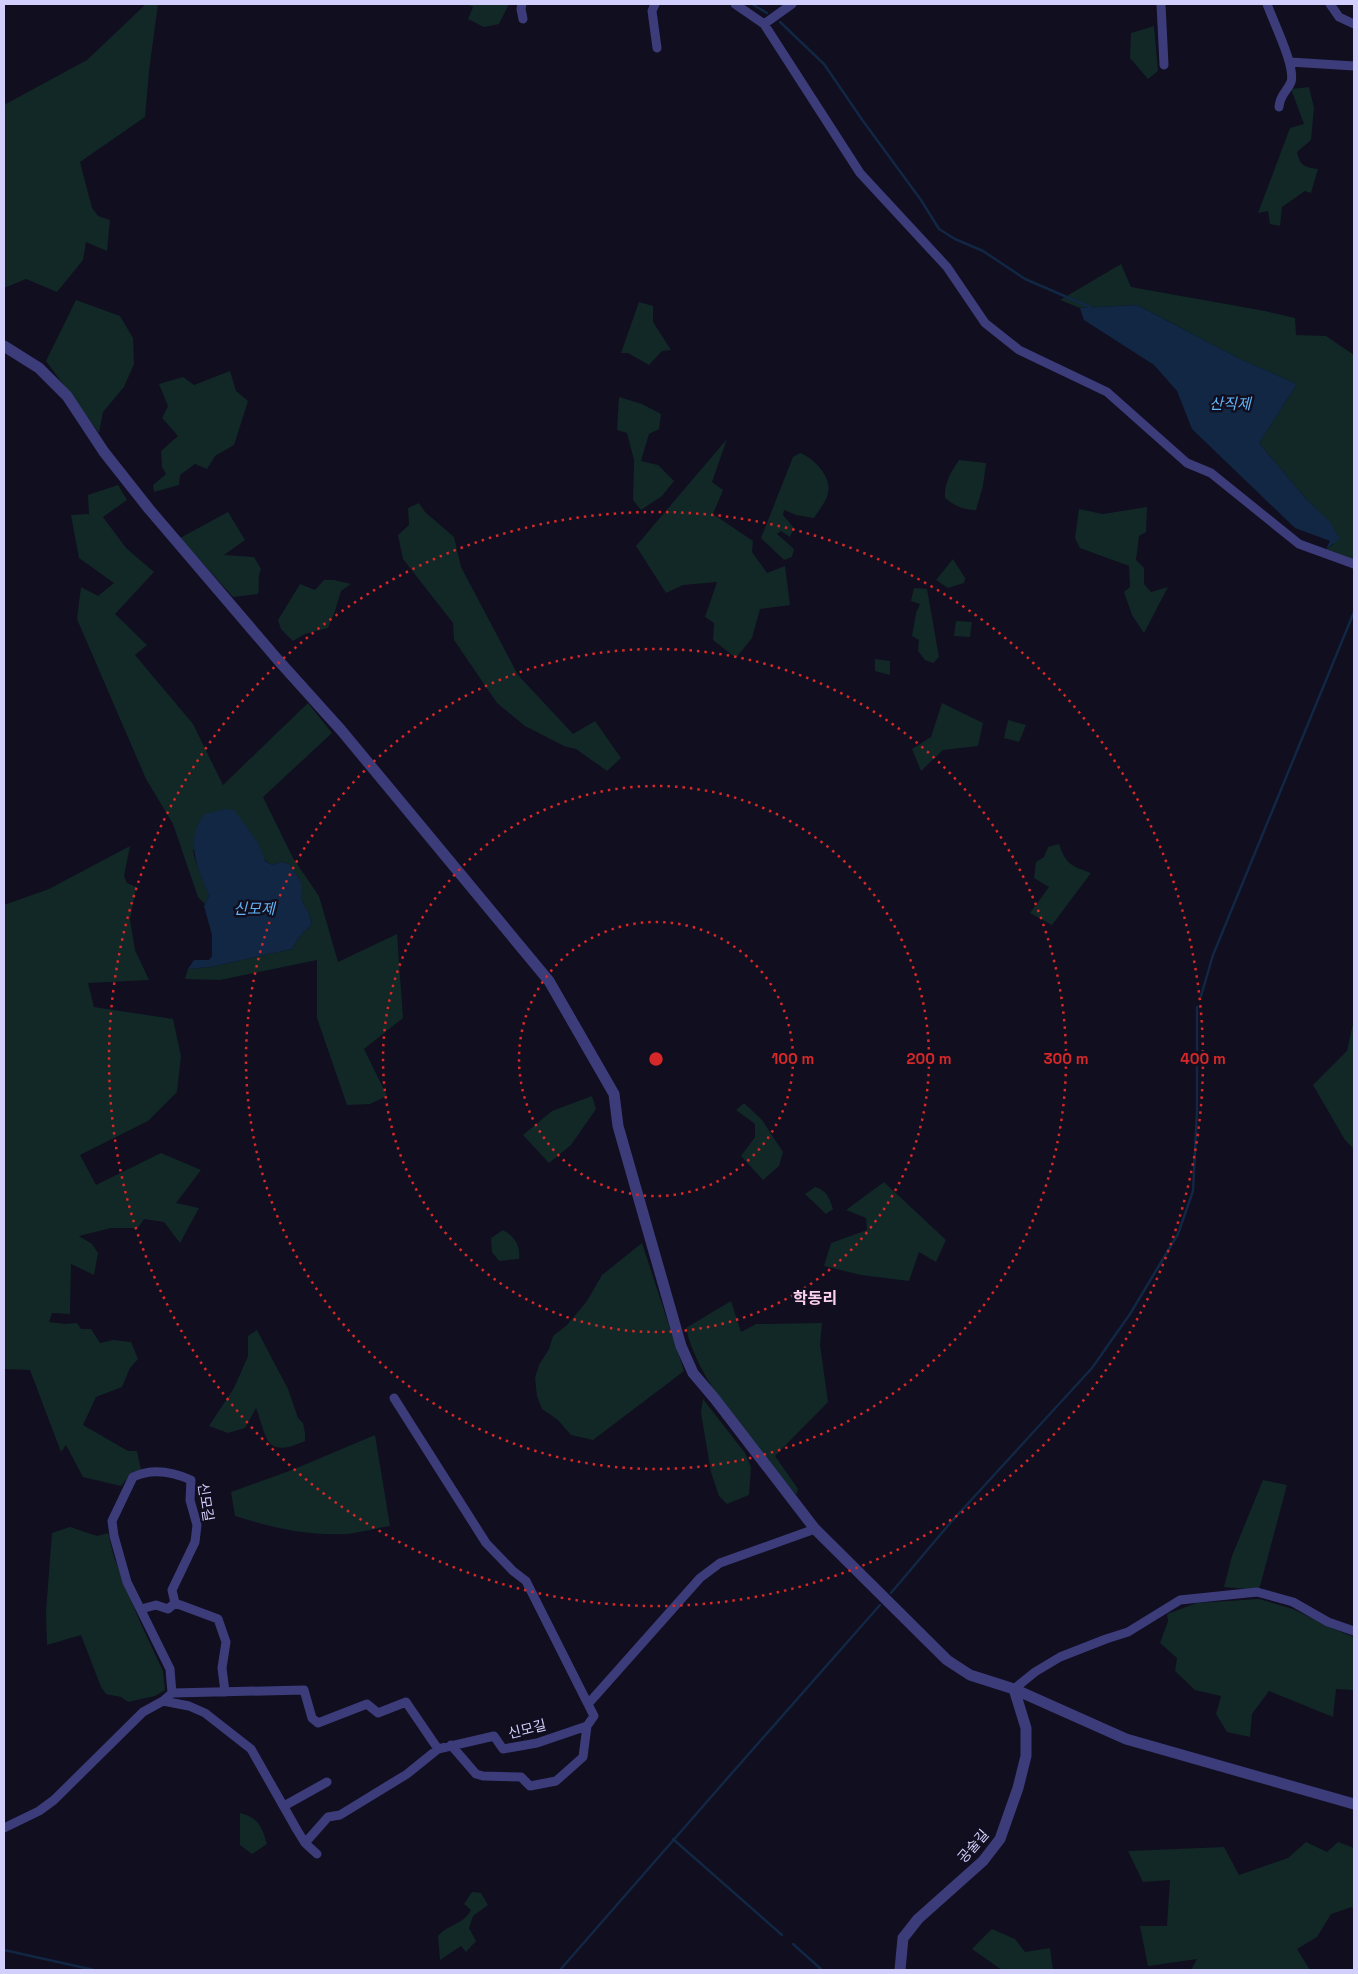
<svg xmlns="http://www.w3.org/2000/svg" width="1358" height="1974" viewBox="0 0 1358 1974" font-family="'Space Grotesk','Noto Sans KR',sans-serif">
  <rect width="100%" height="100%" fill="#100e1f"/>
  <path fill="#112827" d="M146 4H158L149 71 145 117 80 162 92 208 98 216 110 220 107 251 86 242 83 260 57 292 26 279 4 288V105L87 60Z
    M467 4H509L499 24 484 27 468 19 473 7Z
    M1154 26 1158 71 1148 79 1130 58 1131 33Z
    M1309 87 1314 108 1311 140 1297 152C1300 166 1304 167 1318 169L1311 193 1305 191 1282 207 1280 226 1270 224 1268 211 1258 213 1290 128 1304 124 1291 89Z
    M1121 264 1131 287 1265 311 1295 318 1296 335 1326 336 1354 355V560L1326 549 1334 544 1330 523 1307 500 1259 443 1297 384 1246 362 1137 305 1080 308 1060 300Z
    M76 300 120 316 133 338 134 364 124 387 103 412 99 433 46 361Z
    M639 302 653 306V322L671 350 662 351 649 365 628 353H621Z
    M230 371 236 391 248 401 234 445 215 456 207 469 195 464 180 475 179 485 154 492 153 485 166 474 162 467 161 451 178 436 162 418 168 406 159 384 183 377 194 385Z
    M619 397 642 404 661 414 659 429 649 434 641 461 658 465 674 481 662 496 641 510 633 500 634 460 627 433 617 430Z
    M727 439 712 482 723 490 713 514 753 541 752 552 767 573 785 566 790 605 760 609 752 638 736 658 713 640 714 623 705 617 717 582 683 585 666 593 636 546Z
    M800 453C814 458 832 477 828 493 826 502 819 510 814 518L796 515 784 510 783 515 794 528 790 537 781 531 777 534 794 549 792 557 784 560 761 538 793 457Z
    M959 460 986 463 983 486 976 510C963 510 955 506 945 498 944 483 951 472 959 460Z
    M118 485 127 500 103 517 126 548 154 572 115 614 147 645 135 655 193 724 223 785 308 703 332 733 263 797 293 858 319 896 338 962 397 934 403 1018 364 1049 387 1096 370 1104 347 1105 317 1018V960L220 980 185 979 188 969 210 967 292 949 299 937 312 924 309 914 301 899V882L289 864 282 862 272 865 263 859 193 850 195 859 209 896 205 904 198 897 173 824 146 779 77 619 81 587 98 596 114 583 79 558 71 515 89 514 88 495Z
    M419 503 425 512 454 537 461 567 518 675 573 734 595 721 621 758 607 771 576 749 564 746 525 726 497 703 454 640 453 623 403 559 398 535 409 525 408 508Z
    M1147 507 1146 532 1139 536 1136 560 1144 568V584L1151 592 1168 587 1144 633 1132 615 1124 592 1130 587 1129 566 1080 548 1075 538 1079 509 1103 514Z
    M228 512 245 540 224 555 254 557 261 569C257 577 260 585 258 594L233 597 180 538Z
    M953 559 965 578 964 583 948 588 936 580Z
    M324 580H334L351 584 341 591 335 611 328 628 305 634 293 641 281 629 278 620 300 584 315 590Z
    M914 588 927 589 939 657 933 663 925 660 918 651 919 640 912 636 916 613 920 604 911 601Z
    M956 621 972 622 970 637 954 636Z
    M875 659 890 661V675L875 671Z
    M942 703 983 723 978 746 943 750 921 771 912 749 931 737Z
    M1008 720 1026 725 1019 742 1004 738Z
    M1059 844C1066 865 1072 866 1091 873L1052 925 1030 913 1049 887 1034 878 1036 862 1044 857 1048 847Z
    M130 846 124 876 127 883 136 887 130 920 135 950 149 980 88 983 94 1007 173 1019 181 1056 177 1092 148 1121 80 1155 96 1185 161 1153 201 1170 176 1203 199 1208 180 1243 164 1222 144 1219 138 1228H111L79 1236 92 1244 98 1253 94 1275 71 1264 70 1314 52 1313 49 1322 65 1324 77 1323 81 1329H91L100 1343 113 1340 131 1342 138 1359 130 1368 122 1387 96 1397 83 1425 128 1451H137L141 1470 133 1472 121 1486 83 1477 66 1445 61 1452 30 1370 4 1369V905L49 889Z
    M1354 1019V1149L1345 1140 1313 1085 1347 1051Z
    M592 1096 596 1109 571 1145 549 1163 523 1135 552 1111Z
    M744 1103 762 1120 783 1152 779 1166 763 1180 741 1156 755 1137V1124L736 1110Z
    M884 1182 946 1240 936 1262 919 1252 909 1281 861 1275 824 1266 831 1243 867 1230 866 1218 846 1210Z
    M815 1187C827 1191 829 1197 833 1209L826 1214 805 1194Z
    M503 1230C514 1236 521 1246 519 1259L499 1261 492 1252 491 1238Z
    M642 1243 684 1371 593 1440 571 1435 558 1420 542 1409 537 1396 535 1378 539 1365 549 1349 553 1336 567 1325 587 1301 602 1275Z
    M731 1301 741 1332 756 1324 822 1323 820 1345 828 1402 775 1456 798 1489 796 1495C760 1450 698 1385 686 1328Z
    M257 1330 288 1389 298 1418 303 1423 305 1433V1441C264 1459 268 1439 256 1408L245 1428 228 1433 209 1426 234 1388 248 1356V1336Z
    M703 1399 745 1453 751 1467 749 1495 727 1504 719 1496 711 1472 701 1413Z
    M375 1435 390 1526C375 1528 360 1533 345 1534 307 1536 270 1527 235 1516L231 1492 292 1470Z
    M1263 1480 1287 1485 1259 1590 1224 1587 1232 1556Z
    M70 1527 97 1536 108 1533 114 1557 140 1622 163 1671 165 1690 155 1696 128 1702 121 1697 106 1694 101 1687 81 1635 47 1645 46 1612 52 1533Z
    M1259 1599 1293 1609 1329 1627 1354 1637V1690L1336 1689 1333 1717 1269 1691 1252 1714 1250 1737 1227 1732 1216 1714 1221 1696 1195 1690 1175 1671 1177 1658 1160 1643 1168 1621 1167 1614 1197 1603Z
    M240 1813C258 1817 262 1827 267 1844L252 1854 240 1845Z
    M1306 1842 1327 1852 1338 1842 1354 1848V1910L1352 1907 1331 1914 1317 1937 1297 1949 1310 1970H1191L1197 1959 1148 1966 1140 1926H1167L1170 1880 1143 1882 1128 1851 1224 1847 1239 1875 1288 1858Z
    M472 1892 481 1893 488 1905 473 1916 469 1928 476 1941 466 1952 461 1946 440 1960 438 1936C448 1924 463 1925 471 1910L464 1904Z
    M992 1929 1015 1939 1025 1952 1050 1948 1053 1970H1002L972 1949Z"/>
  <path fill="#112744" d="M1137 305 1242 360 1297 384 1259 443 1307 500 1330 522 1340 539 1326 549 1330 541 1295 528 1192 429 1177 391 1154 365 1084 320 1080 308Z
    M226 809 235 811 259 844 265 861 272 865 282 862 289 864 301 882V899L309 914 312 924 299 937 292 949 210 967 188 969 194 960H209L212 956V935L204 906 209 896C199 870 183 840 205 814Z"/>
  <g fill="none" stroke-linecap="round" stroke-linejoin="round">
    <path stroke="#112744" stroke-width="2.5" d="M752 4 767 13
      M780 22 824 64 863 121 921 200 939 229 955 239 983 251 1025 279 1090 307
      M1201 996 1213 955 1354 612
      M891 1593 951 1522 1092 1368 1130 1314 1178 1234 1193 1191 1197 1111V1007
      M673 1839 782 1935
      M793 1944 822 1970
      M4 1950 94 1970
      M560 1970 725 1781 880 1605"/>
    <path stroke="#3d3c7b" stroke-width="9" d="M522 4 521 9 523 19
      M655 4 652 11 657 48
      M735 4 764 24 792 4
      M1161 4 1164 65
      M1267 4C1273 21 1296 67 1291 82 1287 92 1280 94 1279 107
      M1330 4 1339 17 1354 24
      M764 24 860 173 947 267 985 323 1019 350 1107 392 1187 463 1211 473 1299 544 1354 564
      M1290 62 1354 66
      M141 1609 156 1605 168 1609 175 1603
      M1014 1689 1035 1672 1060 1657 1106 1639 1128 1632 1180 1600 1257 1592 1293 1602 1328 1622 1354 1631
      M172 1693 170 1669 127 1582 114 1536 112 1521 133 1477C152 1468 171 1471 191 1480L190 1500 197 1525 195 1542 172 1590 175 1603 218 1619 226 1642 222 1668 225 1692
      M163 1701 189 1706 205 1713 251 1749 297 1830 305 1843 317 1854
      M588 1704 700 1578 720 1563 815 1529
      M451 1745 476 1774 483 1776 521 1777 530 1786 556 1781 583 1757 587 1726
      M284 1806 327 1782
      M4 1828 39 1811 54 1800 143 1712 163 1701 172 1693 304 1690 312 1718 318 1723 367 1704 378 1713 406 1702 438 1749 494 1736 503 1749 537 1743 587 1726 594 1716 526 1581 513 1571 486 1543 394 1398
      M305 1843 328 1817 340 1815 407 1774 438 1749"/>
    <path stroke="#3d3c7b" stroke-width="11" d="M4 346 39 368 67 396 104 452 149 509 278 660 341 730 549 981 614 1094 618 1126 681 1346 693 1373 715 1399 815 1529 947 1660 970 1675 1014 1689 1126 1739 1354 1804
      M900 1970 903 1938 918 1919 983 1861 1000 1839 1018 1788 1026 1756V1728L1014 1689"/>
  </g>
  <g fill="none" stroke="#d62828" stroke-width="2.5" stroke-dasharray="2.5 5">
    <circle cx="656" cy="1059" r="137"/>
    <circle cx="656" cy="1059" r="273"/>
    <circle cx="656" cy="1059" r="410"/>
    <circle cx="656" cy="1059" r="547"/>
  </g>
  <g text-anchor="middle" stroke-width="5" stroke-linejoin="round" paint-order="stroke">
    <g font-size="14" fill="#d3cffc" stroke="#100e1f">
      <text transform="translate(206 1502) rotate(81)" y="5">신모길</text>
      <text transform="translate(527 1729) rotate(-14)" y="5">신모길</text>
      <text transform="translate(973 1846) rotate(-49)" y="5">공술길</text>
    </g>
    <g font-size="15" font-style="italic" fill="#64b5f5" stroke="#100e1f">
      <text x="1230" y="409">산직제</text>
      <text x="254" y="914">신모제</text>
    </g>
    <g font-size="16" font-weight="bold" fill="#fcd1ed" stroke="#100e1f">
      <text x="815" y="1304">학동리</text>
    </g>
  </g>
  <circle cx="656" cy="1059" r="8" fill="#d62828" stroke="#100e1f" stroke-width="2.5"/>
  <g font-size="15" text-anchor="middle" font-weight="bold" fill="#d62828" stroke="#100e1f" stroke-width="5" stroke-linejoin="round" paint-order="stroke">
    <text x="793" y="1064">100 m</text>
    <text x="929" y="1064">200 m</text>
    <text x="1066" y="1064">300 m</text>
    <text x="1203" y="1064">400 m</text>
  </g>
  <rect width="1358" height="1974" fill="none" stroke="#d3cffc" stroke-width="10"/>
</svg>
